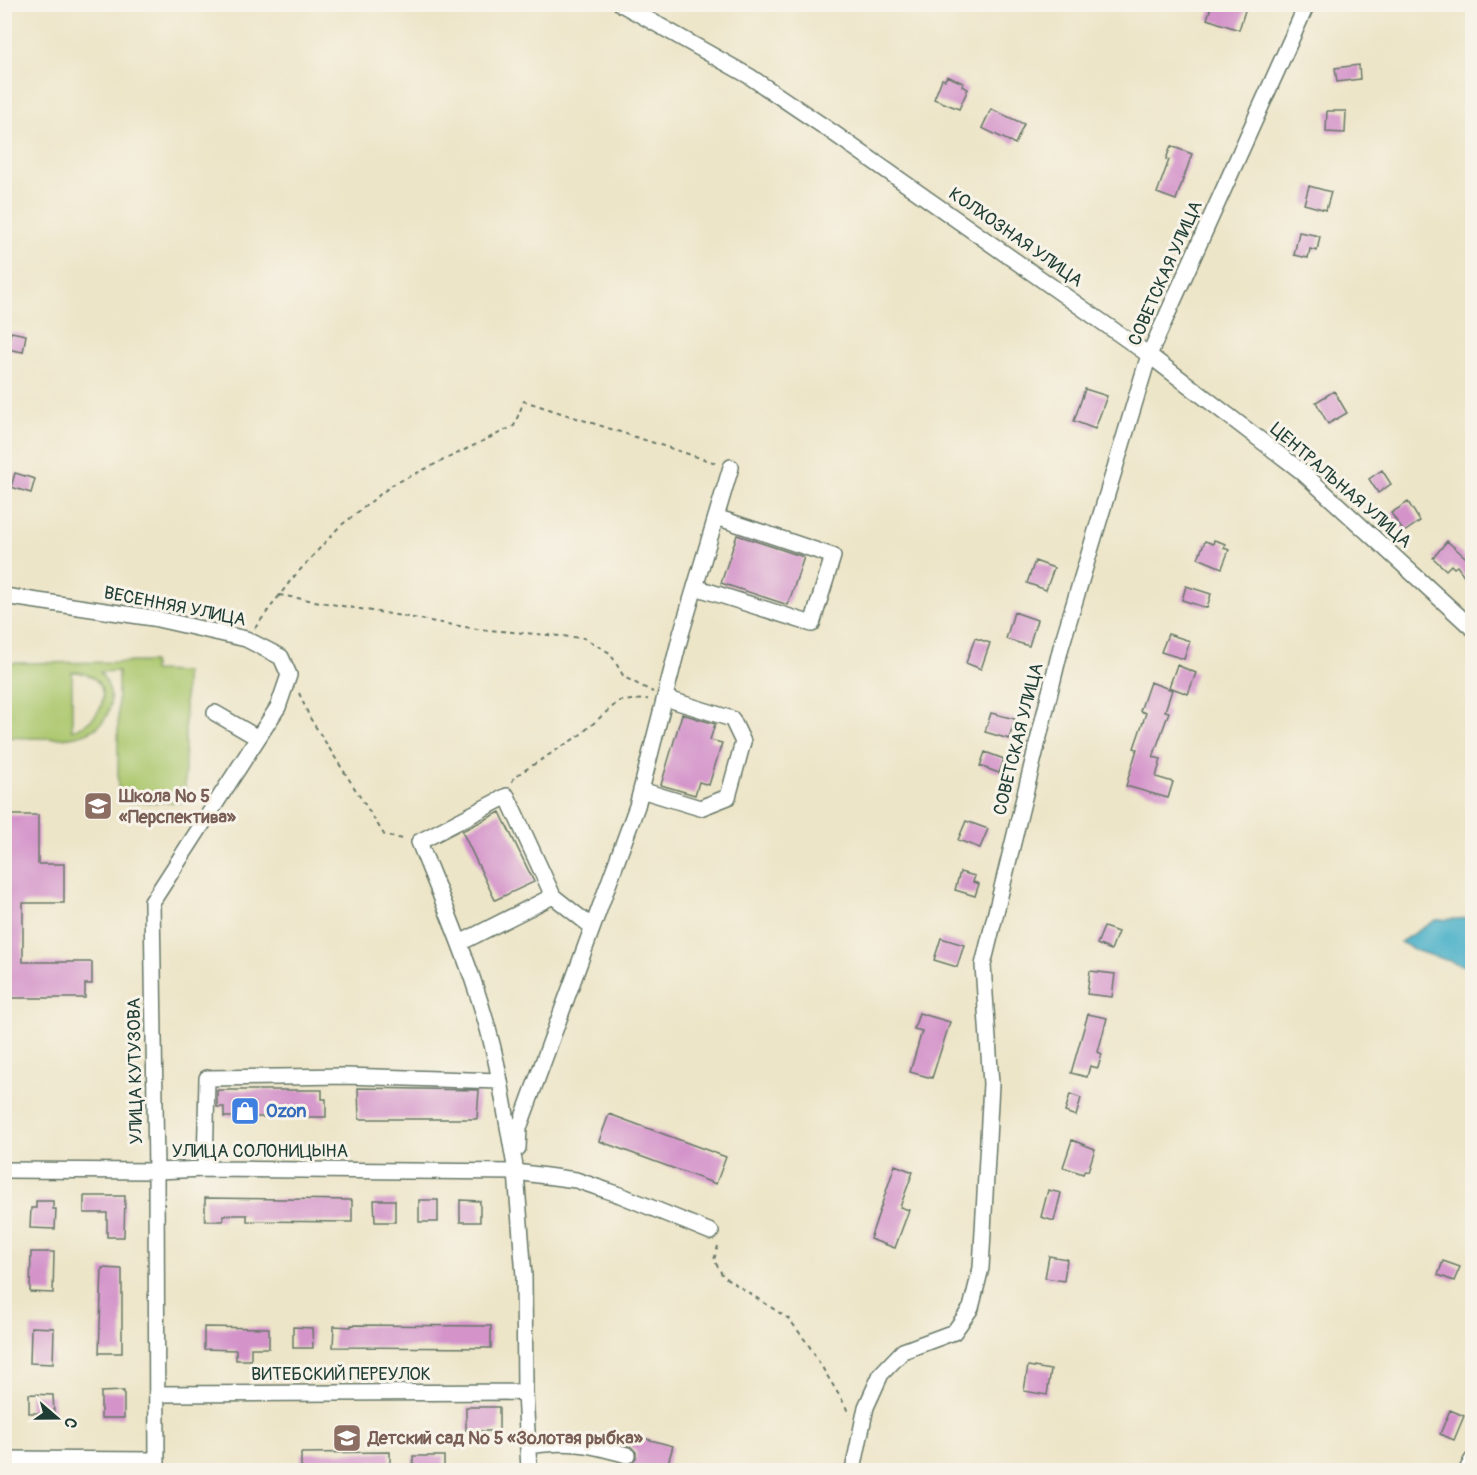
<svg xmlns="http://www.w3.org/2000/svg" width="1477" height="1475" viewBox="0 0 1477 1475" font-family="Pangolin,sans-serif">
  <rect width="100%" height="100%" fill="#f7f3e8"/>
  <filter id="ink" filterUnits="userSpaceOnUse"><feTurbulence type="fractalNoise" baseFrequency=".0167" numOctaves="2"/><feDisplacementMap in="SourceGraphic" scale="12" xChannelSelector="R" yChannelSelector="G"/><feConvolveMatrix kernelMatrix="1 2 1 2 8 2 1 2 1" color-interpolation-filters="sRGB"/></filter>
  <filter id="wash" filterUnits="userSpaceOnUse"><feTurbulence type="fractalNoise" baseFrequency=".008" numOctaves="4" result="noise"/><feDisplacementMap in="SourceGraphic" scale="24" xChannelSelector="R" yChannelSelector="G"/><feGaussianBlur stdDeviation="1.35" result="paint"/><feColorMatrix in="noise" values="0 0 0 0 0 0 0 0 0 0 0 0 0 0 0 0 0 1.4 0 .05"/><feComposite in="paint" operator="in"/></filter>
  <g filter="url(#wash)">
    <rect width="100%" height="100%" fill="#ede5c8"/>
    <path fill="#abc76d" stroke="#658250" stroke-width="1.5" fill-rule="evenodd" d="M153 662V671L185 672V802H118V671L100 672C109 684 113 695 109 710 98 748 35 737 5 737V663ZM72 672C113 672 113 718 72 730Z"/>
    <path fill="#48b0c8" stroke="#34767e" stroke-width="1.5" d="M1472 918V968L1417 951 1400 942 1436 920Z"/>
    <g id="blocks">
      <path fill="#d494ca" d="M1212 4H1247L1239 30 1207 19Z
        M1359 65 1360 79 1337 82 1335 68Z
        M947 76 963 83 962 86 968 89 959 109 934 99 942 79 945 80Z
        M991 109 1024 124 1015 144 982 128Z
        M1327 111H1346L1345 133 1326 132Z
        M1171 146 1192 154 1176 200 1157 193 1169 160 1166 159Z
        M1309 186 1331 192 1326 210 1304 204Z
        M1299 232 1320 236 1317 251 1310 249 1308 258 1294 255Z
        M11 332 26 335 23 352 7 349Z
        M1085 389 1107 396 1095 429 1074 421Z
        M1334 391 1347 413 1328 424 1316 402Z
        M1382 470 1391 484 1378 493 1369 479Z
        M15 473 35 479 31 493 11 487Z
        M1408 502 1420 521 1404 532 1391 513Z
        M737 535 804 557 788 605 721 583Z
        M1214 540 1226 544 1224 548 1229 550 1222 568 1198 558 1205 541 1213 544Z
        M1447 541 1473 564V588L1457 566 1454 568 1451 565 1446 570 1433 558Z
        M1035 561 1054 568 1046 590 1027 583Z
        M1186 586 1211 594 1207 608 1182 600Z
        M1014 612 1037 620 1029 646 1006 639Z
        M1168 634 1190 641 1184 659 1161 652Z
        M975 638 990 643 981 669 966 663Z
        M1177 665 1196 673 1188 694 1169 687Z
        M1150 682 1172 690 1165 711 1169 712 1153 757 1161 759 1156 777 1173 782 1168 798 1126 786 1137 749 1134 748 1146 713 1140 711Z
        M991 713 1015 719 1009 739 985 732Z
        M682 714 715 724 710 740 722 743 709 785 699 782 695 795 661 785Z
        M985 752 1004 759 999 773 980 766Z
        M500 812 534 882 495 900 462 831Z
        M4 815H38V864H64V903H23V962H92V984H85V998H4Z
        M966 821 988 829 980 848 958 840Z
        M960 872 975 876 973 882 979 884 975 896 955 890Z
        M1104 927 1118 932 1111 950 1097 944Z
        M941 938 964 945 957 967 934 960Z
        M1090 971 1115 974 1112 997 1087 994Z
        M919 1013 950 1022 932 1078 910 1072 922 1031 914 1029Z
        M1088 1014 1107 1018 1098 1052 1102 1054 1098 1068 1090 1066 1087 1077 1071 1073Z
        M358 1088 479 1090 477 1119H359Z
        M217 1090H322V1099H326V1117H224V1107H217Z
        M1070 1094 1081 1098 1076 1116 1065 1112Z
        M609 1114 726 1157 716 1184 599 1141Z
        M1072 1140 1095 1149 1088 1171 1085 1170 1083 1174 1063 1167Z
        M895 1165 913 1172 900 1207 909 1210 895 1248 870 1239Z
        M1048 1190 1061 1193 1054 1221 1041 1217Z
        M84 1196H125L124 1237H107V1213H84Z
        M205 1198 352 1200V1222L247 1221V1215H223V1221H205Z
        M374 1200H395V1222H375Z
        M419 1200H438V1222H419Z
        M460 1200 480 1201V1222H460Z
        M36 1201H53V1209H56L55 1229 30 1228 31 1208H36Z
        M31 1252H54L53 1293 30 1292Z
        M1049 1256 1067 1259 1064 1281 1045 1278Z
        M1443 1261 1460 1267 1454 1281 1438 1275Z
        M102 1268 122 1269V1353H99Z
        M351 1325 491 1326V1348L333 1347 334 1326 351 1327Z
        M31 1327 54 1328 53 1364 30 1363Z
        M204 1327 269 1328V1348H251V1360H236V1350L204 1349Z
        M293 1327 312 1328 313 1348H293Z
        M1028 1366 1051 1370 1047 1395 1024 1391Z
        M124 1391V1418H101V1392Z
        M29 1394 53 1395 54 1413H29Z
        M466 1407H499V1431H466Z
        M1450 1410 1464 1416 1454 1440 1440 1434Z
        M632 1435 673 1446 666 1470H622L624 1464H630L636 1458V1452L629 1445Z
        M390 1452V1470H301V1453Z
        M413 1456H444V1470H413Z"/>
    </g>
  </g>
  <g filter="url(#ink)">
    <use href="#blocks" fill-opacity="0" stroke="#677868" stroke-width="1.5"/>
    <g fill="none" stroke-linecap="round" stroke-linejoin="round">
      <g stroke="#677868" stroke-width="18">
        <path id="minor" d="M621 4 749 76 832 132 1149 355 1301 471 1472 628
          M695 587 812 624 833 556 716 517
          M4 596 153 618 246 639 281 657 289 675 278 707 152 902 156 1171 157 1470
          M215 713 258 738
          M641 790 700 808 728 797 743 742 732 719 665 698
          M553 896 592 927
          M460 943 553 896 507 796 419 842C450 919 485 998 500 1081
          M518 1148 519 1128 637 806 681 634 731 467
          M205 1169 207 1078 345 1076 500 1081 516 1172 524 1276 525 1392 529 1470
          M4 1170 156 1171 205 1169 516 1172 576 1180 620 1195 711 1232
          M157 1394 525 1392
          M528 1446C568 1440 588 1444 627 1455
          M4 1459 156 1460
          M853 1470 866 1407 881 1374 903 1351 954 1332 971 1308 981 1268 991 1084 983 965 1061 647 1149 355 1307 4
          M1467 1470 1472 1460"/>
      </g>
      <path stroke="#677868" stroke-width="2" stroke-dasharray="4.5 4.5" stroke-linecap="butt" d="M279 595 477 629 584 638 610 653 624 677 653 692
        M255 628 291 580 339 527 392 485 514 426 524 401 716 463
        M299 693 310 718 385 836 404 839
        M512 782 514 777 580 735 619 701 648 699
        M718 1246 714 1260 723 1276 789 1319 808 1344 845 1405 849 1415"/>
      <use href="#minor" stroke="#fff" stroke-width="15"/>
    </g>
  </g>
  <defs>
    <g id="school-square" transform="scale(1.5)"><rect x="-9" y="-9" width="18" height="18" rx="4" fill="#8d6e63" stroke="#f7f3e8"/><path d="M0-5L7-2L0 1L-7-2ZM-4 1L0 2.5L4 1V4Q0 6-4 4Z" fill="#fff"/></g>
    <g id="shop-square" transform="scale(1.5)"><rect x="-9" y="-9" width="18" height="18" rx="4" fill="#3f7fe0" stroke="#f7f3e8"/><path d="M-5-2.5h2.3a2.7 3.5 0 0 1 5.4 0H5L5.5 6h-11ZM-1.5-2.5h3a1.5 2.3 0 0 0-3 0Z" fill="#fff"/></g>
  </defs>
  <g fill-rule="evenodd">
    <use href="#school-square" x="98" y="806"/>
    <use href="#shop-square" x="245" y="1111"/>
    <use href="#school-square" x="347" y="1438"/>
  </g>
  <g text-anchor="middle" stroke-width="6" stroke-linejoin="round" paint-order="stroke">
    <g font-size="18" fill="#1f3d34" stroke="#f7f3e8">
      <text transform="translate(1016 237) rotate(35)" y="6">КОЛХОЗНАЯ УЛИЦА</text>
      <text transform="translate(1165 273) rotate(-66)" y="6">СОВЕТСКАЯ УЛИЦА</text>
      <text transform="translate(1341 485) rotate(41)" y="6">ЦЕНТРАЛЬНАЯ УЛИЦА</text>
      <text transform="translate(175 606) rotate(11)" y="6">ВЕСЕННЯЯ УЛИЦА</text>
      <text transform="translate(1018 739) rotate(-76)" y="6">СОВЕТСКАЯ УЛИЦА</text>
      <text transform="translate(135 1071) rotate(-91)" y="6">УЛИЦА КУТУЗОВА</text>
      <text x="260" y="1157">УЛИЦА СОЛОНИЦЫНА</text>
      <text x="341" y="1380">ВИТЕБСКИЙ ПЕРЕУЛОК</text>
    </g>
    <g font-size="18" font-weight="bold" fill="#785e54" stroke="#f7f3e8" text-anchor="start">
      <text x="119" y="802">Школа № 5<tspan x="119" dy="21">«Перспектива»</tspan></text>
      <text x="368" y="1444">Детский сад № 5 «Золотая рыбка»</text>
    </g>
    <g font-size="18" font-weight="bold" fill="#366cbe" stroke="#f7f3e8" text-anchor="start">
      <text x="266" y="1117">Ozon</text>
    </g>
  </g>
  <rect width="1477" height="1475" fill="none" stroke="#f7f3e8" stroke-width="24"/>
  <g transform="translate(57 1418) rotate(110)" stroke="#f7f3e8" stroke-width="4.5" paint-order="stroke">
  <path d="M0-4.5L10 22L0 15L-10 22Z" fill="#1f3d34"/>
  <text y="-9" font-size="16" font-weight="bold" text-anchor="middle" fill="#1f3d34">С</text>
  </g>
</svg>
